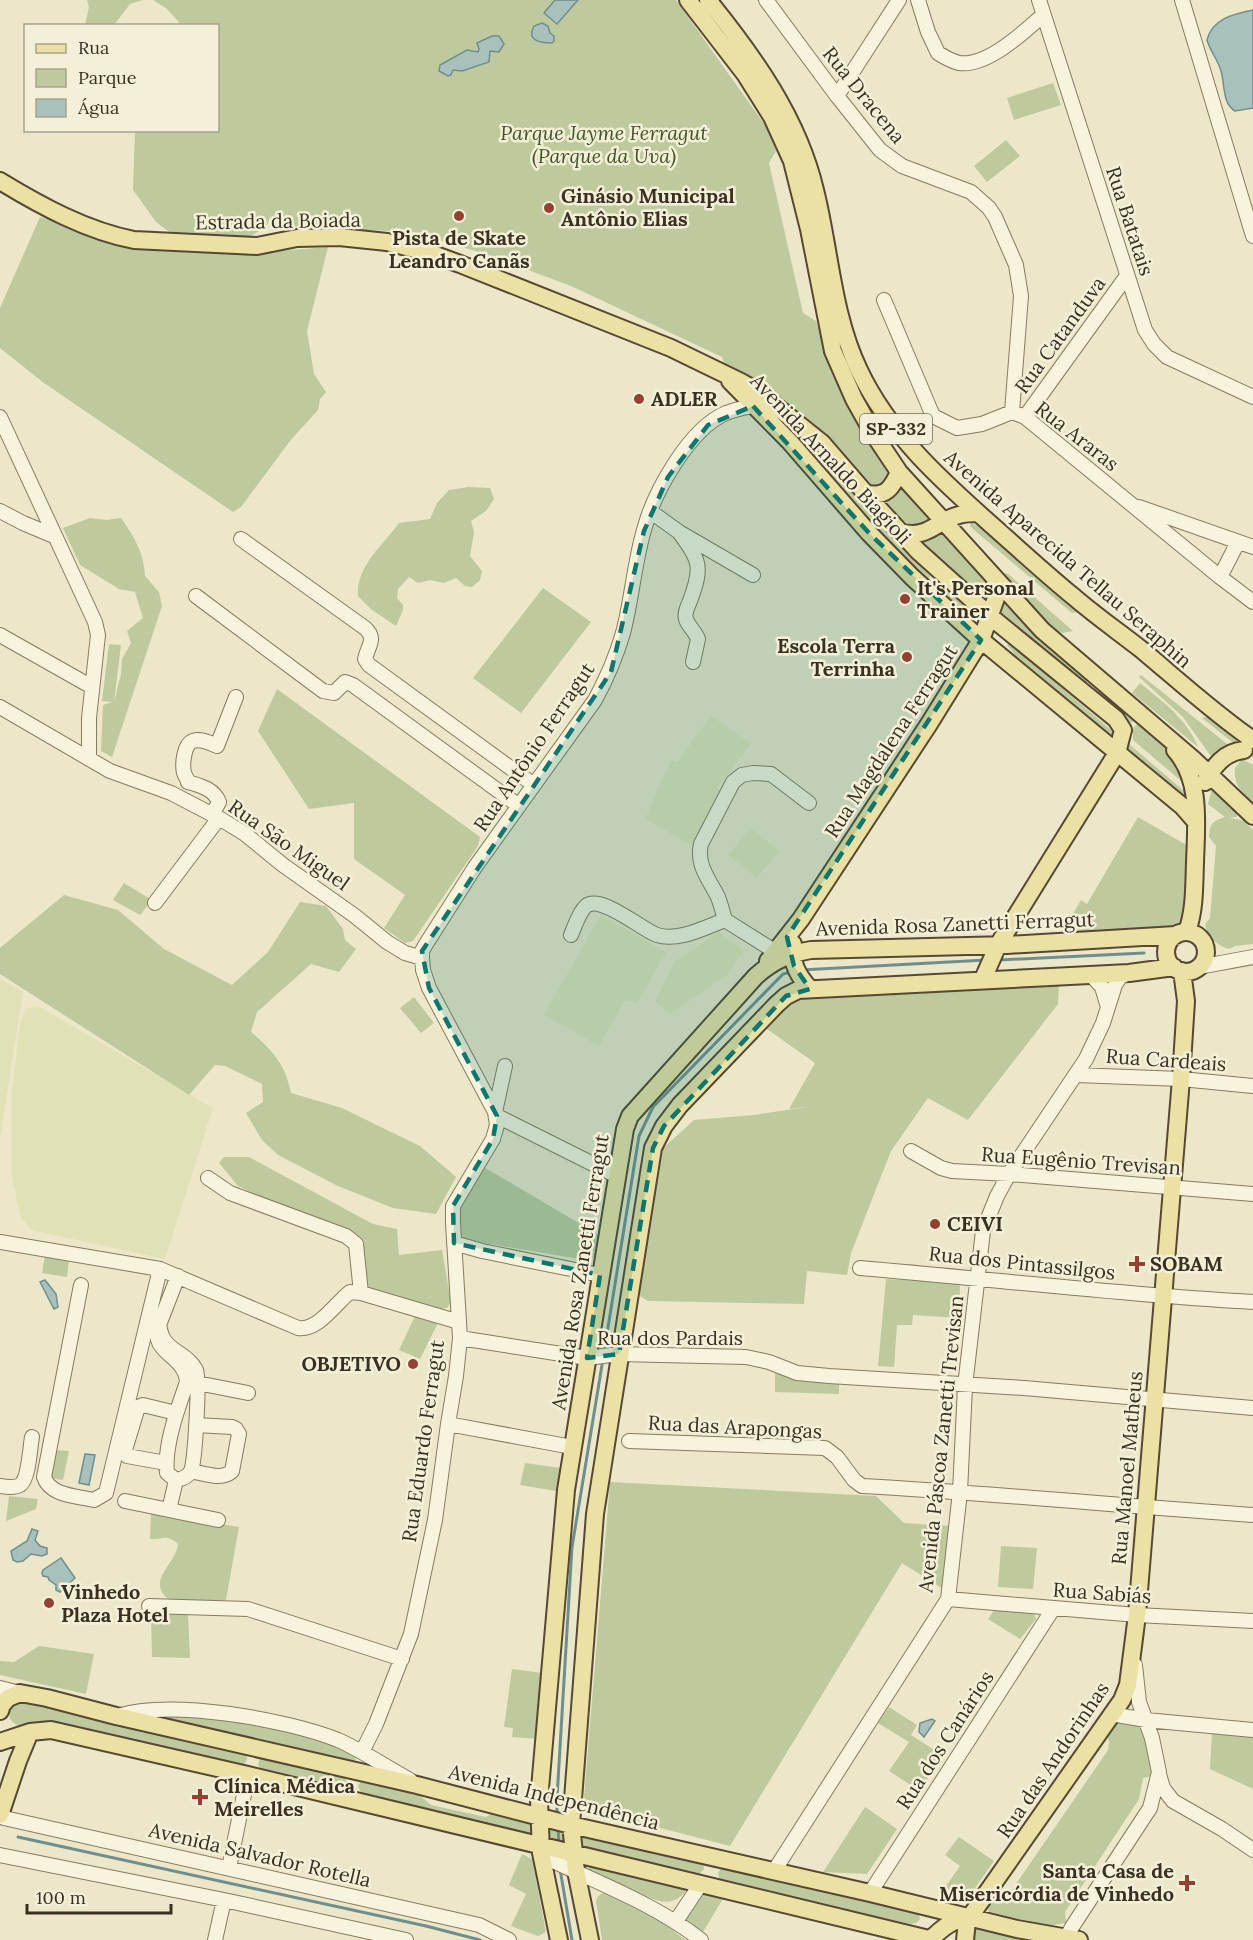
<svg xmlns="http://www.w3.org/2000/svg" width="1253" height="1940" viewBox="0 0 1253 1940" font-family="Lora,serif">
  <rect width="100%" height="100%" fill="#ece7c9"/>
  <path fill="#e1e1b7" d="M711 716 751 743 717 788 722 793 695 847 645 819 671 760 677 762Z
    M751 828 779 851 757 878 728 855Z
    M601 915 666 952 637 1003 625 1000 599 1046 544 1015Z
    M719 932 744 951 727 975 670 1014 655 1001 674 962Z
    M0 979 23 992 0 1138Z
    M38 1006 213 1108 165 1259 31 1230 20 1216 12 1176V1094L20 1022 26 1009Z"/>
  <path fill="#beca9d" d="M87 0H143L130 4 114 25H85L89 7Z
    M153 0H676L767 128 776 151 769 163 803 313 816 321C834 377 860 429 891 479L875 490 825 434 781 400 724 363 722 357 571 286 491 256 414 232 270 226 271 214 267 226 250 237 212 241 172 234 156 222 133 190 135 131 218 130V26L178 25 179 22 166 8Z
    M1053 83 1061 105 1014 120 1007 98Z
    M1006 140 1020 156 987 182 974 166Z
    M40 217 70 226 110 244 245 254 328 247 307 331 314 374 326 392 320 399 318 410 290 441 241 507 233 512 44 383 0 348V308Z
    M771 412 822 453 815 460Z
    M831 467 834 468 881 526 930 576 926 583 908 567 827 473V469Z
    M468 487 490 488 494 499 486 511 471 521 474 532 470 556 482 571 480 580 472 587 465 586 456 578 444 583 430 580 418 583 409 577 398 589 397 598 403 605V610L396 626 372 610 358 596C356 566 383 545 399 523L430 519 437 503 449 490Z
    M902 488 931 520C913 535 898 517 885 504Z
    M90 518 107 520 121 518C134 536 144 553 145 576L159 592 162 606 112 757 101 751 103 705 112 702 102 701 109 644 121 645 114 702 121 674 122 659 131 643 127 631 143 618 135 592 119 589 80 565 63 528Z
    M971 522 1012 548 1087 611 1072 613 973 529 970 526Z
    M943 527 991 581 987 603 924 547 918 538Z
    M1003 573 1008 574 1073 631 1063 633 1054 631Z
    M543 588 591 622 521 713 473 678Z
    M944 588 976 616 974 621 941 592Z
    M1006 599 1090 679 1084 685 999 614Z
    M1009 643 1116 734 1111 737 1025 667 1007 645Z
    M1141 675 1231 747 1215 762 1183 717 1139 677Z
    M1140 683C1161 700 1188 720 1198 747L1132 693Z
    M277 689 480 837 478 846 413 941 405 943 384 928 405 895 354 859V803L309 809 258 731Z
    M1099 689 1135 720 1131 723 1126 717 1123 719 1096 694Z
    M1213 715 1253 741 1236 745 1202 718Z
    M1138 724 1174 755 1187 786 1133 740V728Z
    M1129 744 1190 796 1192 804 1126 751Z
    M1242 759 1253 765V803C1242 793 1233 784 1235 768Z
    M1212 788 1237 811V817L1229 818 1243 820 1253 830V944L1235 946 1229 949C1217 946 1207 936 1205 924L1210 918 1216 846 1209 837C1210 824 1212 821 1225 817L1208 804Z
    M1138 817 1188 846 1183 918 1179 924 1173 929 1061 935 1081 900 1087 904Z
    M124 883 152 900 140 915 113 900Z
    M64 895 118 910 164 949 232 985 268 952 300 902 326 906 343 929 345 940 356 949 339 972 311 964 257 1012 251 1032C273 1051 285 1064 291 1093L342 1108 420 1146 456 1177 436 1214 393 1208 338 1186 278 1155 262 1140 246 1113 263 1102 262 1084 225 1066 215 1065 189 1095 0 974V948Z
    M1059 983 1058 1004 968 1120 928 1098 891 1151 851 1253 847 1275 807 1271 804 1304 648 1301 640 1296 641 1273 660 1151 694 1120 754 1115 806 1107 789 1109 815 1063 767 1029C767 1011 788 1003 801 995Z
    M414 997 434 1023 421 1033 400 1008Z
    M224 1157H249L373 1224 397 1229 399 1255 442 1250 451 1302 447 1308 441 1309 368 1288 362 1244 356 1235 303 1216 238 1186 219 1163Z
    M482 1166 599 1235 595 1256 585 1260 466 1240 461 1235 459 1205Z
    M45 1256 69 1260 67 1277 42 1273Z
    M886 1279 956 1283 960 1286 959 1318 913 1315 912 1325H897L894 1367 878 1366Z
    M415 1316 438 1323 420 1359 399 1350Z
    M775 1367 825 1382 839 1384V1394L775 1392Z
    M55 1450 69 1451 63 1480 49 1478Z
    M525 1463 561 1468 556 1491 520 1485Z
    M610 1482 876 1496 904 1523 951 1526 945 1590 902 1563 730 1846 591 1810 584 1797Z
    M9 1496 38 1499 36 1509 6 1521Z
    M151 1513 239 1527 226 1600 171 1601C143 1582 176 1565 178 1544 166 1533 164 1540 150 1539Z
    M1001 1546 1037 1548 1033 1589 998 1587Z
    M996 1607 1034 1613 1036 1619 1020 1639 988 1619Z
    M151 1612 188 1614 190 1658 152 1657Z
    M39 1646 94 1654 86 1694 0 1675V1661L14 1662Z
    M512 1669 543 1673 538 1739 512 1737 513 1728 504 1727Z
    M22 1698 246 1753C249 1761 245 1765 237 1767L40 1721 20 1727C1 1717 10 1707 22 1698Z
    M889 1707 917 1725 911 1735 942 1755 920 1791 889 1771 909 1742 878 1723Z
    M165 1715 234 1718 331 1742 357 1757 354 1762 161 1718Z
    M1114 1722 1139 1724 1147 1732 1152 1776 1143 1778 1139 1799 1065 1912 1066 1923 1047 1926 989 1912 986 1903 999 1895 1005 1900 1108 1750 1109 1743 1107 1730Z
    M1212 1732 1253 1734V1789L1210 1769Z
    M264 1755 346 1777V1786L341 1790 263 1772 258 1765 260 1757Z
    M362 1780 412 1789 431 1805 486 1817 497 1810 533 1818V1837L362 1795 358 1786Z
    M865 1807 897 1829 867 1874 823 1872Z
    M547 1834a9 9 0 1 1 18 0a9 9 0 1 1-18 0Z
    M579 1834 703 1862 704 1869 698 1876 581 1848Z
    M959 1837 994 1861 966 1901 939 1896 960 1866 945 1855Z
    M522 1854 532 1859 546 1932 538 1936 511 1926 526 1894 509 1885Z
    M592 1865 685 1888V1892C667 1913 648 1895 628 1887 616 1882 604 1878 592 1873L589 1869Z
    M724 1866 918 1913 920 1919 916 1923 910 1924 875 1916 862 1917 722 1882 719 1878 718 1872Z
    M604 1892 634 1903 655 1916 685 1940H602L596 1901 598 1896Z
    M703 1893 724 1897 703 1932 685 1920 684 1917 698 1895Z
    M977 1926 1050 1940H974L973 1932Z"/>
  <path fill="#a9c1bd" stroke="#708f8c" stroke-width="1.5" d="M555 0H578L557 24 544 13Z
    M1253 10V108L1235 111C1222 103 1225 84 1221 71 1218 60 1210 51 1207 40 1212 19 1233 14 1253 10Z
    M542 23 548 26 550 33 554 36V41L552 43C541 43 526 41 534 26Z
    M492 36H499L504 44 499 52 490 51 489 62 462 71 453 70 451 75 448 76 439 71 440 65 467 50 478 52 479 49 477 43Z
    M45 1280 56 1294 58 1307 54 1309 40 1282Z
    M85 1454 95 1455 89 1485 79 1483Z
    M32 1529 38 1531 35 1540 40 1546 47 1548V1554L42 1556 31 1554 23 1561 17 1562 13 1560 11 1551 27 1541Z
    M61 1558 75 1578 60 1592 56 1590V1585L49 1580 48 1577 43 1576 42 1573 43 1570Z
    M932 1719 935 1721 924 1737 919 1732 920 1723Z"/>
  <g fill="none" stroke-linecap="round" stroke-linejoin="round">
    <path stroke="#708f8c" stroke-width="3" d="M999 960 1144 953
      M801 970 986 960
      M604 1352 639 1136 653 1107 783 974 792 972
      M557 1814V1798L572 1547 603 1359
      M558 1827 559 1844
      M18 1837 426 1926 480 1940
      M560 1869 572 1940"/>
    <g stroke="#877b5f" stroke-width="16">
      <path id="minor" d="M766 0 837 96 880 150 902 166 971 192 989 208 995 217 1016 265 1021 296 1012 412
        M918 0 928 32 938 53C944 57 952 61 959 63 987 67 1024 32 1043 15
        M1039 0 1145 330 1154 344 1167 357 1253 397
        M1182 0 1253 236
        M837 96 899 0
        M884 300 933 416 957 428 982 424 1012 412 1025 417 1220 577 1253 602
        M0 417 95 622 98 635 89 718V759
        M1025 417 1126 277
        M1139 507 1253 547
        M0 511 23 523 54 536
        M650 511 679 532 753 575
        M679 532C700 561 703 566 690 601 688 606 684 613 686 619 688 626 695 631 698 639L693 662
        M241 539 365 628C377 639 368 645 365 659L369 665 534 785
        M1220 577 1238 542
        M196 596 323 691 334 693 345 682 353 685 519 806
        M0 635 92 687
        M0 707 110 771 171 793 219 818 245 834 283 865 355 916 387 942 405 953 422 958
        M212 815 219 802C214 789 201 786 188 782 188 780 184 774 184 773 182 764 184 744 193 741 201 738 210 743 217 746L236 697
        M155 903 219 818
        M571 935C575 926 579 912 586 906 601 894 642 930 657 935 678 942 706 927 725 920
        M783 952H776L725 920C723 913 721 905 718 897 709 879 696 865 701 844L733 782 742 775 753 773 771 774 809 803
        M1199 967 1253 957
        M1091 975 1102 987 1107 1004
        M1076 1075 1181 1079 1253 1086
        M495 1112 429 988 423 970 422 958V951L426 944 475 867 595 700C607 678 616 657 623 633 632 599 634 564 644 530 654 492 689 429 726 413 737 409 750 406 762 405
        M497 1116 617 1176
        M911 1151 941 1168 952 1171 1009 1174 1253 1194
        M208 1178 230 1193 346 1236 356 1244 361 1293
        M0 1242 160 1269 298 1328C318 1331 335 1304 350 1292L361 1293 459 1322
        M454 1243 482 1251 600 1275
        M860 1268C991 1279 1122 1295 1253 1302
        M81 1285 44 1477C50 1496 77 1496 94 1500L106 1493 160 1269
        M159 1325C160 1329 161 1334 163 1338 169 1351 188 1354 196 1370 200 1379 195 1461 191 1471 188 1477 182 1479 176 1480L167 1473C164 1445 178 1408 187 1382 185 1354 149 1354 159 1325L178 1276
        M460 1338 587 1358 619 1354 746 1357 769 1362 797 1373 829 1376 1024 1388 1253 1408
        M192 1382 248 1393
        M448 1424 572 1447
        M629 1441 825 1448 837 1457 854 1480 862 1486C992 1493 1122 1506 1253 1515
        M166 1463 127 1456 125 1450 138 1407 143 1405 176 1413
        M191 1471C203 1473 222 1481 232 1471L239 1434 236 1429 232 1427 196 1425
        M0 1486C6 1487 15 1488 20 1485 29 1479 30 1447 32 1437
        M125 1501 218 1520
        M169 1510 176 1480
        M948 1599 1137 1615 1253 1621
        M149 1606 248 1609 402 1659
        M0 1688 20 1693
        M1111 1714 1146 1720 1253 1730
        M117 1716C171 1699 285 1719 338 1740 363 1751 386 1767 410 1780
        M362 1752 376 1724 411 1634 435 1520 448 1424 456 1376 460 1338 453 1223V1206L493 1139 497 1125 495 1112 505 1066
        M1159 1774 1163 1788 1173 1801 1222 1829 1253 1850
        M0 1817 479 1925 509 1940
        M541 1853 549 1859C602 1885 655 1904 701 1940
        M0 1855 224 1900 406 1940
        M229 1868 248 1775
        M774 1871 948 1599 960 1492 965 1386 983 1231 997 1196 1009 1174 1086 1059 1103 1023 1115 985 1120 977 1129 973
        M870 1893 1053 1609
        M676 1921 700 1885
        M215 1940 224 1900
        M1065 1940 1072 1927 1150 1808 1159 1772 1152 1738 1139 1702 1135 1665"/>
    </g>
    <g stroke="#564832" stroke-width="20">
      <path id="major" d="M688 0 745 74 772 117 792 161 809 229 833 351 854 399 873 433 899 472 1042 630 1193 759 1253 816
        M708 0C754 57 798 118 815 190 830 249 832 314 859 370 889 434 943 482 995 528 1021 551 1047 575 1074 597 1096 616 1119 632 1142 650 1179 681 1214 713 1253 740
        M0 181C41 206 87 231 134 240L257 246 297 238 339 237 387 242 430 253 460 264 671 348 741 382 757 391 822 443 880 510 918 551 997 622 1116 719 1123 730 1117 753 998 945 983 979
        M730 381 790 442 869 533 912 577 981 640 1182 806 1196 822
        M867 494C886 497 892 488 899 472
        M900 532C928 540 935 521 959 515 965 513 972 513 978 513
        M1175 750C1202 780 1196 826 1195 863 1194 887 1195 909 1187 932
        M1205 782C1214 766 1224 752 1244 750
        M1166 952a20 20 0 1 1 40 0a20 20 0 1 1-40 0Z
        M793 944C790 962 798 976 810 989
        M768 961 801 919 929 724 981 640 996 598 995 578
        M0 1711 2 1705 8 1698 20 1693 47 1698 116 1716 417 1785 571 1825 870 1893 1017 1929 1079 1940
        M0 1742 30 1732 51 1730 248 1775 933 1940
        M0 1815 18 1761 30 1732
        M559 1940 541 1853 539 1800 566 1490 625 1129 630 1116 756 976C773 961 788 954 811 950L1007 945 1176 935
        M590 1940 576 1871 571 1825 595 1514 653 1148 664 1126 680 1105 777 1004 786 996 798 990 1129 973 1174 967
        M930 1940C942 1928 952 1920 969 1917
        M965 1940 967 1921 1122 1700 1128 1685 1137 1615 1181 1079 1186 1001 1182 971"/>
    </g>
    <use href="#minor" stroke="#f7f3dc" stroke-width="14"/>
    <use href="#major" stroke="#ece1a4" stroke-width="16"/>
  </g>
  <path fill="#0f766e" fill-opacity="0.2" stroke="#0f766e" stroke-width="4.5" stroke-dasharray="12 8" stroke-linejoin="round" d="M753 406 869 533 981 640 787 937 794 966 810 989 786 996 664 1126 653 1148 619 1354 587 1358 600 1275 454 1243 453 1206 493 1139 497 1116 429 988 422 951 611 672 644 531 668 477 708 425Z"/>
  <g fill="#924133" stroke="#f4f0d8" stroke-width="2">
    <circle cx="549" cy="208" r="6"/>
    <circle cx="459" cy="216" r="6"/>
    <circle cx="639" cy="399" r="6"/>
    <circle cx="905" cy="599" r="6"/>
    <circle cx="907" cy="657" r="6"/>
    <circle cx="935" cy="1224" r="6"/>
    <path d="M1134 1255h6v6h6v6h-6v6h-6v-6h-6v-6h6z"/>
    <circle cx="413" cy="1364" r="6"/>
    <circle cx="49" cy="1603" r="6"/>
    <path d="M197 1788h6v6h6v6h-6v6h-6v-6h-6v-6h6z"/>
    <path d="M1184 1874h6v6h6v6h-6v6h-6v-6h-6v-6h6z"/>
  </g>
  <g text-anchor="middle" stroke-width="5" stroke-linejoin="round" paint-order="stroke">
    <rect fill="#f4f0d8" stroke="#716a58" stroke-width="1.5" x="860" y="414" width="72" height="30" rx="4.5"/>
    <g font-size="18" font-weight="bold" fill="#393021">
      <text x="896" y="435">SP-332</text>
    </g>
    <g font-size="20" fill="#393021" stroke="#f4f0d8">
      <text transform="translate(864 95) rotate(51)" y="7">Rua Dracena</text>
      <text transform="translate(278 221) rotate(-1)" y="7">Estrada da Boiada</text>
      <text transform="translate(1130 221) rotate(72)" y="7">Rua Batatais</text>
      <text transform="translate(1060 335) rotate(-54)" y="7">Rua Catanduva</text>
      <text transform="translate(1077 436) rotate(38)" y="7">Rua Araras</text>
      <text transform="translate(831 459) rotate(47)" y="7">Avenida Arnaldo Biagioli</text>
      <text transform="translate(1068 559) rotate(41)" y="7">Avenida Aparecida Tellau Seraphin</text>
      <text transform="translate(891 741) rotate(-57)" y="7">Rua Magdalena Ferragut</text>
      <text transform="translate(534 747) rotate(-56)" y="7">Rua Antônio Ferragut</text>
      <text transform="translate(289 845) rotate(35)" y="7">Rua São Miguel</text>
      <text transform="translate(955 924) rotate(-2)" y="7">Avenida Rosa Zanetti Ferragut</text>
      <text transform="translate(1166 1060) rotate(4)" y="7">Rua Cardeais</text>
      <text transform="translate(1081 1161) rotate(4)" y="7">Rua Eugênio Trevisan</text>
      <text transform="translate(1022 1263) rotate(6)" y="7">Rua dos Pintassilgos</text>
      <text transform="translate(580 1272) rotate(-81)" y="7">Avenida Rosa Zanetti Ferragut</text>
      <text x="670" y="1345">Rua dos Pardais</text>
      <text transform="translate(735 1427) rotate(3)" y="7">Rua das Arapongas</text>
      <text transform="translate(423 1441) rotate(-82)" y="7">Rua Eduardo Ferragut</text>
      <text transform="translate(941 1444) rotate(-84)" y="7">Avenida Páscoa Zanetti Trevisan</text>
      <text transform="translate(1127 1468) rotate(-85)" y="7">Rua Manoel Matheus</text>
      <text transform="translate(1102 1593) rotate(4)" y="7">Rua Sabiás</text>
      <text transform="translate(945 1740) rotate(-57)" y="7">Rua dos Canários</text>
      <text transform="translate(1053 1760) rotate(-56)" y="7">Rua das Andorinhas</text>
      <text transform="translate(554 1797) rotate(14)" y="7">Avenida Independência</text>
      <text transform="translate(260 1855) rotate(13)" y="7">Avenida Salvador Rotella</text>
    </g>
    <g font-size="20" font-style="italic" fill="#425429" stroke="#f4f0d8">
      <text x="604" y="140">Parque Jayme Ferragut<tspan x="604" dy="23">(Parque da Uva)</tspan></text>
    </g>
    <g font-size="20" font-weight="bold" fill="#393021" stroke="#f4f0d8" text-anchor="start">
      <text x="561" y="203">Ginásio Municipal<tspan x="561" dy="23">Antônio Elias</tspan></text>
      <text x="459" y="245" text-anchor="middle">Pista de Skate<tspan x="459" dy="23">Leandro Canãs</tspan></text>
      <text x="651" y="406">ADLER</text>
      <text x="917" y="595">It's Personal<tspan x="917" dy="23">Trainer</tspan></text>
      <text x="895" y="653" text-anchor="end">Escola Terra<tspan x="895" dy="23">Terrinha</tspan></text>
      <text x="947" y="1231">CEIVI</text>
      <text x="1150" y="1271">SOBAM</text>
      <text x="401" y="1371" text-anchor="end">OBJETIVO</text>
      <text x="61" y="1599">Vinhedo<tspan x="61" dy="23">Plaza Hotel</tspan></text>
      <text x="214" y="1793">Clínica Médica<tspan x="214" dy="23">Meirelles</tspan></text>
      <text x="1174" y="1878" text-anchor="end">Santa Casa de<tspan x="1174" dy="23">Misericórdia de Vinhedo</tspan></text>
    </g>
  </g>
  <rect x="24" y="24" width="195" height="108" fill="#f4f0d8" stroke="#a9a38f" stroke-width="1.5"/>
  <rect x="36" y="44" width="30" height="9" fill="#ece1a4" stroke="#a9a38f" stroke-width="1.5"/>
  <text x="78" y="54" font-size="18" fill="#393021">Rua</text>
  <rect x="36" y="69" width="30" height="18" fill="#beca9d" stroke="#a9a38f" stroke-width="1.5"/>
  <text x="78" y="84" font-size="18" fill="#393021">Parque</text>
  <rect x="36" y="99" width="30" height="18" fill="#a9c1bd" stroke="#a9a38f" stroke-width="1.5"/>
  <text x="78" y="114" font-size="18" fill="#393021">Água</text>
  <path d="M27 1904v9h144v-9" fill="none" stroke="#393021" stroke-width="3"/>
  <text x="36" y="1904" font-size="18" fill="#393021" stroke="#f4f0d8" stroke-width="4.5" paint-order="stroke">100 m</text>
</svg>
